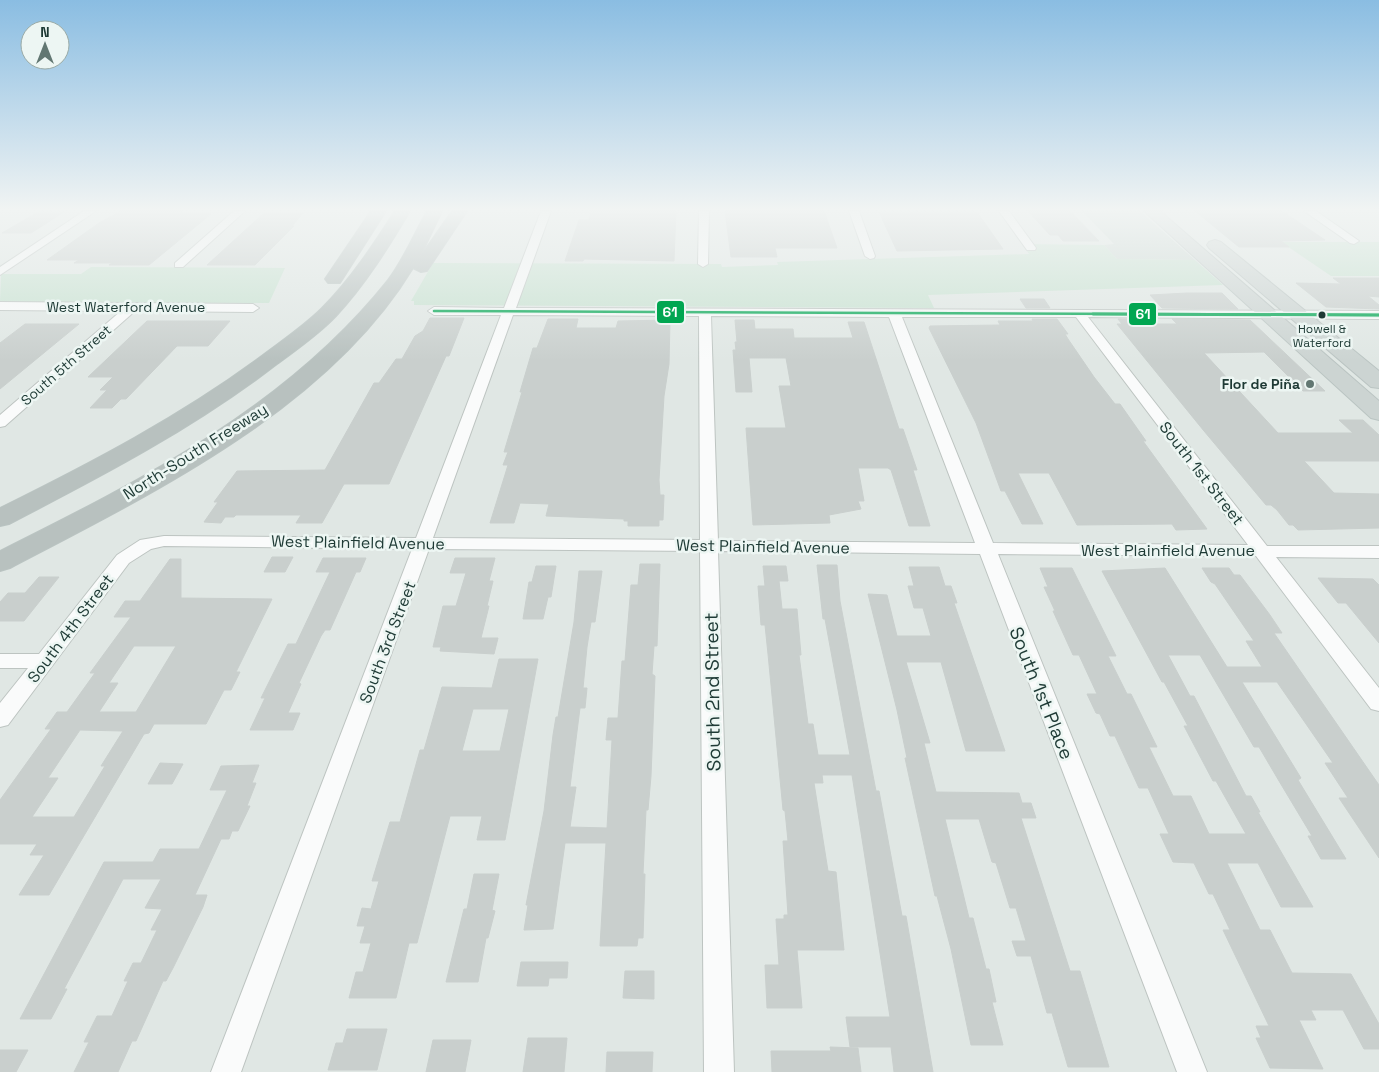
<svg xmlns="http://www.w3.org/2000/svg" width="1379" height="1072" viewBox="0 0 1379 1072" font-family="'Space Grotesk',sans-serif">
  <rect width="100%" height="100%" fill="#e0e7e4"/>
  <path fill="#cdd9d4" d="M1082 211H1140L1195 260 1117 259 1104 245 1114 244Z"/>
  <path fill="#c8e2d1" d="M1281 242H1379V276H1331Z
    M1022 244 1104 245 1117 259 1195 260 1223 285 928 295 934 308 414 305V301H411L433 263 721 264 722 267 778 265 777 262 1029 254Z
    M91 267 285 268 269 303 0 302 1 274H81Z"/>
  <path fill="#c9cfcd" stroke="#c9cfcd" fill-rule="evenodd" d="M121 211H183L181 213 211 214 149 265H109L112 263H74L79 260H47L99 223Z
    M591 211H676L674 261 584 259 583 261H565L579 220H589Z
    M725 211H824L837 248H775L777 257H731Z
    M1028 211H1070L1099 241H1063L1058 235H1050Z
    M1195 211H1282L1325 240 1281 241 1289 247H1239Z
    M38 212H64L31 233H2Z
    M879 212H977L1003 249 897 251Z
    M264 213H303L292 226H294L255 265H207Z
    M1333 278H1379V297L1368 296 1379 305V309L1326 307 1296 283 1341 284Z
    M1187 293H1222L1238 309 1162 308 1150 295Z
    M1020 299H1044L1050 308H1026Z
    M430 318H464L449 356H446L389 484H344L322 523H296L301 515H236L234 517H225L221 523 204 522 218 502H214L237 471 325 470 374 383H379L396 359H402L415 336 423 331Z
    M548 319H578L576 328H616L618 321 670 320 669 364 664 396 659 480 660 495H664L663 520H659V526H628V521H624V519L546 516 549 504 520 503 514 523H490L508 465H503L508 452H504L522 392H520L533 348H537Z
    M1032 319H1057L1068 334H1065L1068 339 1094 377 1115 404H1120L1146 441H1143L1207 529 1176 530 1172 524 1077 525 1049 473H1018L1043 524H1022L1005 491H1001L976 423 929 328 930 326 1000 325 998 321H1033Z
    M1118 319H1131L1140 324H1177L1172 319 1250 320 1325 391H1303L1264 352 1204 353 1278 433H1353L1339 420H1363L1379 435V461H1304L1334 493 1379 494V528L1298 530 1293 525H1289L1277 510 1271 505H1266L1204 431 1117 324H1122Z
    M735 320H754L755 329H793L794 338H853L848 322H864L899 429H903L917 470H913L930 526H909L891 470 888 468H858L864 501H858L861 509 829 515 830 523 753 525 746 428H786L779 386H791L786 358H749L752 392H736L733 350H736L735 342H737Z
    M147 321H230L208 346H177L126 399H121L112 408H90L107 390H100L113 377H88Z
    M25 324H79L0 389V343Z
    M272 557H293L285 572H264Z
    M323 558H366L360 572H356L330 630H325L321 636 299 683 301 684 288 713H300L293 730H250L265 698H261L288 644H296L330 572H316Z
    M455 558H495L489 581H493L487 606H489L481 638H498L494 654 440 651 441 647H433L443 606H456L466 573H450Z
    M170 559H181V598L272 599 236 672H240L231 690H224L206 724H154L149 733 144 734 49 895H19L44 855H30L37 844H0V800L51 729H45L57 712H67L95 673H90L131 617H114L125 601H140ZM134 646H176L136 712H99L118 683H109ZM80 730 123 731 101 766H105L74 817H32L58 778H48Z
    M640 564H660L657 646H654L652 674 655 676 651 776 648 810H646L643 874H645L643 938H638L637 946H600L606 843H565L553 929 524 930 528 905H526L544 811 553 735 556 717H558L574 622 579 571H602L595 622H591L587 647 583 688H587L585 708H580L570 787H576L570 827 607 828 612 740H606L608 718H618L622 661H625L631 585H638Z
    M817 565H837L840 601 876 791H879L902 916H906L933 1072H894L891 1047H850L846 1017H890L852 775H822L823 783H814L828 871 836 872 844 950H797L802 1008H767L765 965H779L776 919H784V915H788L783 841H788L785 811 783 810 768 654 765 625H761L758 586H765L763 566H786L788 581H779L782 609H797L801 655H799L808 724H813L818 755H850L825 619H823Z
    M536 566H556L551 597H548L543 619H523L529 582H532Z
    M909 567H939L945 586H951L957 603H954L1005 751H966L941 662H906L930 743H924L936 792 1019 793 1022 803H1031L1036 818H1021L1070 971H1080L1109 1067H1068L1052 1013H1047L1031 956H1017L1012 941H1026L1016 908H1010L996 863 992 862 979 819H945L969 918H973L986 969H989L996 1002H992L1003 1045H971L951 949 937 896H935L905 758H907L897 710 868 594 887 595 897 636H931L923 608H914L908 586H914Z
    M1040 568H1072L1116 656H1108L1127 694H1131L1157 747H1149L1173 796H1191L1209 834H1246L1216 781H1213L1184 726H1188L1164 682H1162L1102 571 1165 568 1227 667H1262L1246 641H1254L1215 584 1211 582 1202 568H1229L1234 575H1240L1270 615 1282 633H1274L1379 785V858L1339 798H1348L1325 763H1333L1277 682H1242L1301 778 1298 780 1346 859H1321L1308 836H1312L1279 781 1259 747H1254L1200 655H1168L1190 696H1194L1246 796H1251L1260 812H1258L1313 907H1281L1258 863H1227L1260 930H1270L1292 973 1351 974 1379 1024V1049H1364L1343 1010H1311L1316 1020H1299L1323 1069 1270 1068 1256 1038H1261L1256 1026H1269L1223 930H1230L1213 894H1209L1194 863 1173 862 1160 834H1169L1148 788H1139L1115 736H1110L1100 714 1096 713 1087 694H1097L1079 655H1073L1053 611H1055L1044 587H1048Z
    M39 577H59L24 621H0V602L8 593H25Z
    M1318 578 1373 579 1379 585V643L1346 603H1338Z
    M499 659H538L505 840H477L482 816H450L417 943H409L396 998H349L356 972H363L371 943H360L365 926H357L362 908 371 909 379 881H372L390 822H400L420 750H424L442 687 492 688ZM473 709H509L500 751H462Z
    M160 763 183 764 172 784H148Z
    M259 765 252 783H256L247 806H250L238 831H232L229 839H221L195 895H207L203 907 173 968 166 981H163L136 1041H132L118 1072H74L89 1042H84L97 1016H112L128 981H124L133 963H141L157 930H151L162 909 145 908 161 879H123L64 989H67L51 1019H20L104 862H153L160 849H199L227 790H210L221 766Z
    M474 874H499L492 910 495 911 488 938H486L478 982H446L464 909H467Z
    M521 962H568L567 978H549L548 986H517Z
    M625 971H654V999L623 998Z
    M347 1029H387L377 1070H328L336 1043H343Z
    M528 1038H567L564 1072H523Z
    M433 1040H471L465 1072H426Z
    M830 1047 858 1048 861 1072H772L771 1051H831Z
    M0 1050H28L16 1072H0Z
    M607 1052H653L652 1072H606Z"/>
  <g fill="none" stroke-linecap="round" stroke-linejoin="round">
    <g stroke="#bdc4c1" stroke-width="2">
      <path id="street" d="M84 211H96L0 275V267Z
        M234 211H245L183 267H175V263Z
        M541 211H551L516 308 1379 311V319L1088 317 1267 546H1379V558L1276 557 1379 688V711L1371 709 1256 556 998 554 1207 1072H1177L980 554 718 551 734 1072H704L700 551 429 549 241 1072H211L412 549 164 546 151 549 129 563 8 725 0 727V703L28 668H0V654H39L117 555 140 540 164 536 416 538 501 315H434L428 311 434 307 504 308ZM513 315 699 316 700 540 433 538ZM711 316 889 317 975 543 718 541ZM902 317H1076L1248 545 993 543Z
        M699 211H709L708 264 703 267 698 264Z
        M849 211H859L875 256 874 258 870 259 865 256Z
        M999 211H1009L1036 248 1035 250H1027Z
        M1304 211H1316L1359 241 1354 244 1350 243Z
        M0 302 253 304 259 308 253 312 135 311 5 426 0 427V415L121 311 0 310Z"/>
    </g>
    <g stroke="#bac4c2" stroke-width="2">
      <path id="primary" d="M1144 211H1160L1379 401V420L1371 418Z
        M1215 240 1221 242 1379 371V388L1371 387 1209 248 1207 245 1209 242Z"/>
    </g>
    <g stroke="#bac4c2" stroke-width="2">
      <path id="highway" d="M371 211H386L340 283H328L325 279Z
        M395 211H410C388 248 365 285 336 316 318 335 297 349 277 364 194 428 102 476 9 524L0 526V508C91 463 181 416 263 355 283 340 304 326 322 308 351 279 373 245 395 211Z
        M427 211H442L420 257 452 211H467L427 271 421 272 413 268C328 409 151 494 10 568L0 571V551C142 480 287 407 388 280 404 259 414 234 427 211Z"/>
    </g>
    <use href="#street" fill="#fafbfb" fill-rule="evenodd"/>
    <use href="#primary" fill="#ccd4d2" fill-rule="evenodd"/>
    <use href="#highway" fill="#b8c1bf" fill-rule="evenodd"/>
    <g stroke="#edf6f3" stroke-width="5">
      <path id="bus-1-far1" d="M434 311 1379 315"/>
    </g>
    <g stroke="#edf6f3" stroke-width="6">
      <path id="bus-1" d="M1093 314 1379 315"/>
    </g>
    <use href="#bus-1-far1" stroke="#00a651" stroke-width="2.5"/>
    <use href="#bus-1" stroke="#00a651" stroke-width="3"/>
  </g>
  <linearGradient id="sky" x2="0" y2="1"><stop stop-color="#8abde2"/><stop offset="0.58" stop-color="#f1f4f3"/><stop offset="1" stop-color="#f1f4f3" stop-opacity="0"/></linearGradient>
  <rect width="1379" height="361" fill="url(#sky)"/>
  <circle fill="#1e3a35" stroke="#edf6f3" stroke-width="2" cx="1322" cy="315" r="4.5"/>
  <circle fill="#627772" stroke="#edf6f3" stroke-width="2" cx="1310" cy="384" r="5"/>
  <g text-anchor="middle" stroke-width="5" stroke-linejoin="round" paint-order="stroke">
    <g font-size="12" fill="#1e3a35" stroke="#edf6f3">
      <text x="1322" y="333">Howell &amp;<tspan x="1322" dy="14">Waterford</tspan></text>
    </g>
    <g font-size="14" fill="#1e3a35" stroke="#edf6f3">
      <text x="126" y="312">West Waterford Avenue</text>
      <text transform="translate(66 365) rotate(-41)" y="5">South 5th Street</text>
    </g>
    <g font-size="14" font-weight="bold" fill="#1e3a35" stroke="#edf6f3" text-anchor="end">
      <text x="1300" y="389">Flor de Piña</text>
    </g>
    <g font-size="16" fill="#1e3a35" stroke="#edf6f3">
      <text transform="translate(195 451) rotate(-32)" y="6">North-South Freeway</text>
      <text transform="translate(1202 473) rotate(52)" y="6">South 1st Street</text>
      <text transform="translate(358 542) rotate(1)" y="6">West Plainfield Avenue</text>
      <text transform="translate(763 546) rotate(1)" y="6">West Plainfield Avenue</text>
      <text x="1168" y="556">West Plainfield Avenue</text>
      <text transform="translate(70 628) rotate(-53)" y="6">South 4th Street</text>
      <text transform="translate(387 642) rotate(-69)" y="6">South 3rd Street</text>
    </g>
    <g font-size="19" fill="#1e3a35" stroke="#edf6f3">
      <text transform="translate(712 692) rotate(-91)" y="7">South 2nd Street</text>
      <text transform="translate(1042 693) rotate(68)" y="7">South 1st Place</text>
    </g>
  </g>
  <g stroke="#edf6f3" stroke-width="2">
    <rect x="656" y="300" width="29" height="24" rx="5" fill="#00a651"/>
    <rect x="1128" y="302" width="29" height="24" rx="5" fill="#00a651"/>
  </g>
  <g font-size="14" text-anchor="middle" font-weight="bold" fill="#fff">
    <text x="670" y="317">61</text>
    <text x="1143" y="319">61</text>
  </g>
  <g transform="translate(45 45)"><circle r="24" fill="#edf6f3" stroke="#9aaba7"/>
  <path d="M0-4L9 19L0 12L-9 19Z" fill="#627772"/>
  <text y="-8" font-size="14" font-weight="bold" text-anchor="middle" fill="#1e3a35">N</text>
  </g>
</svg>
